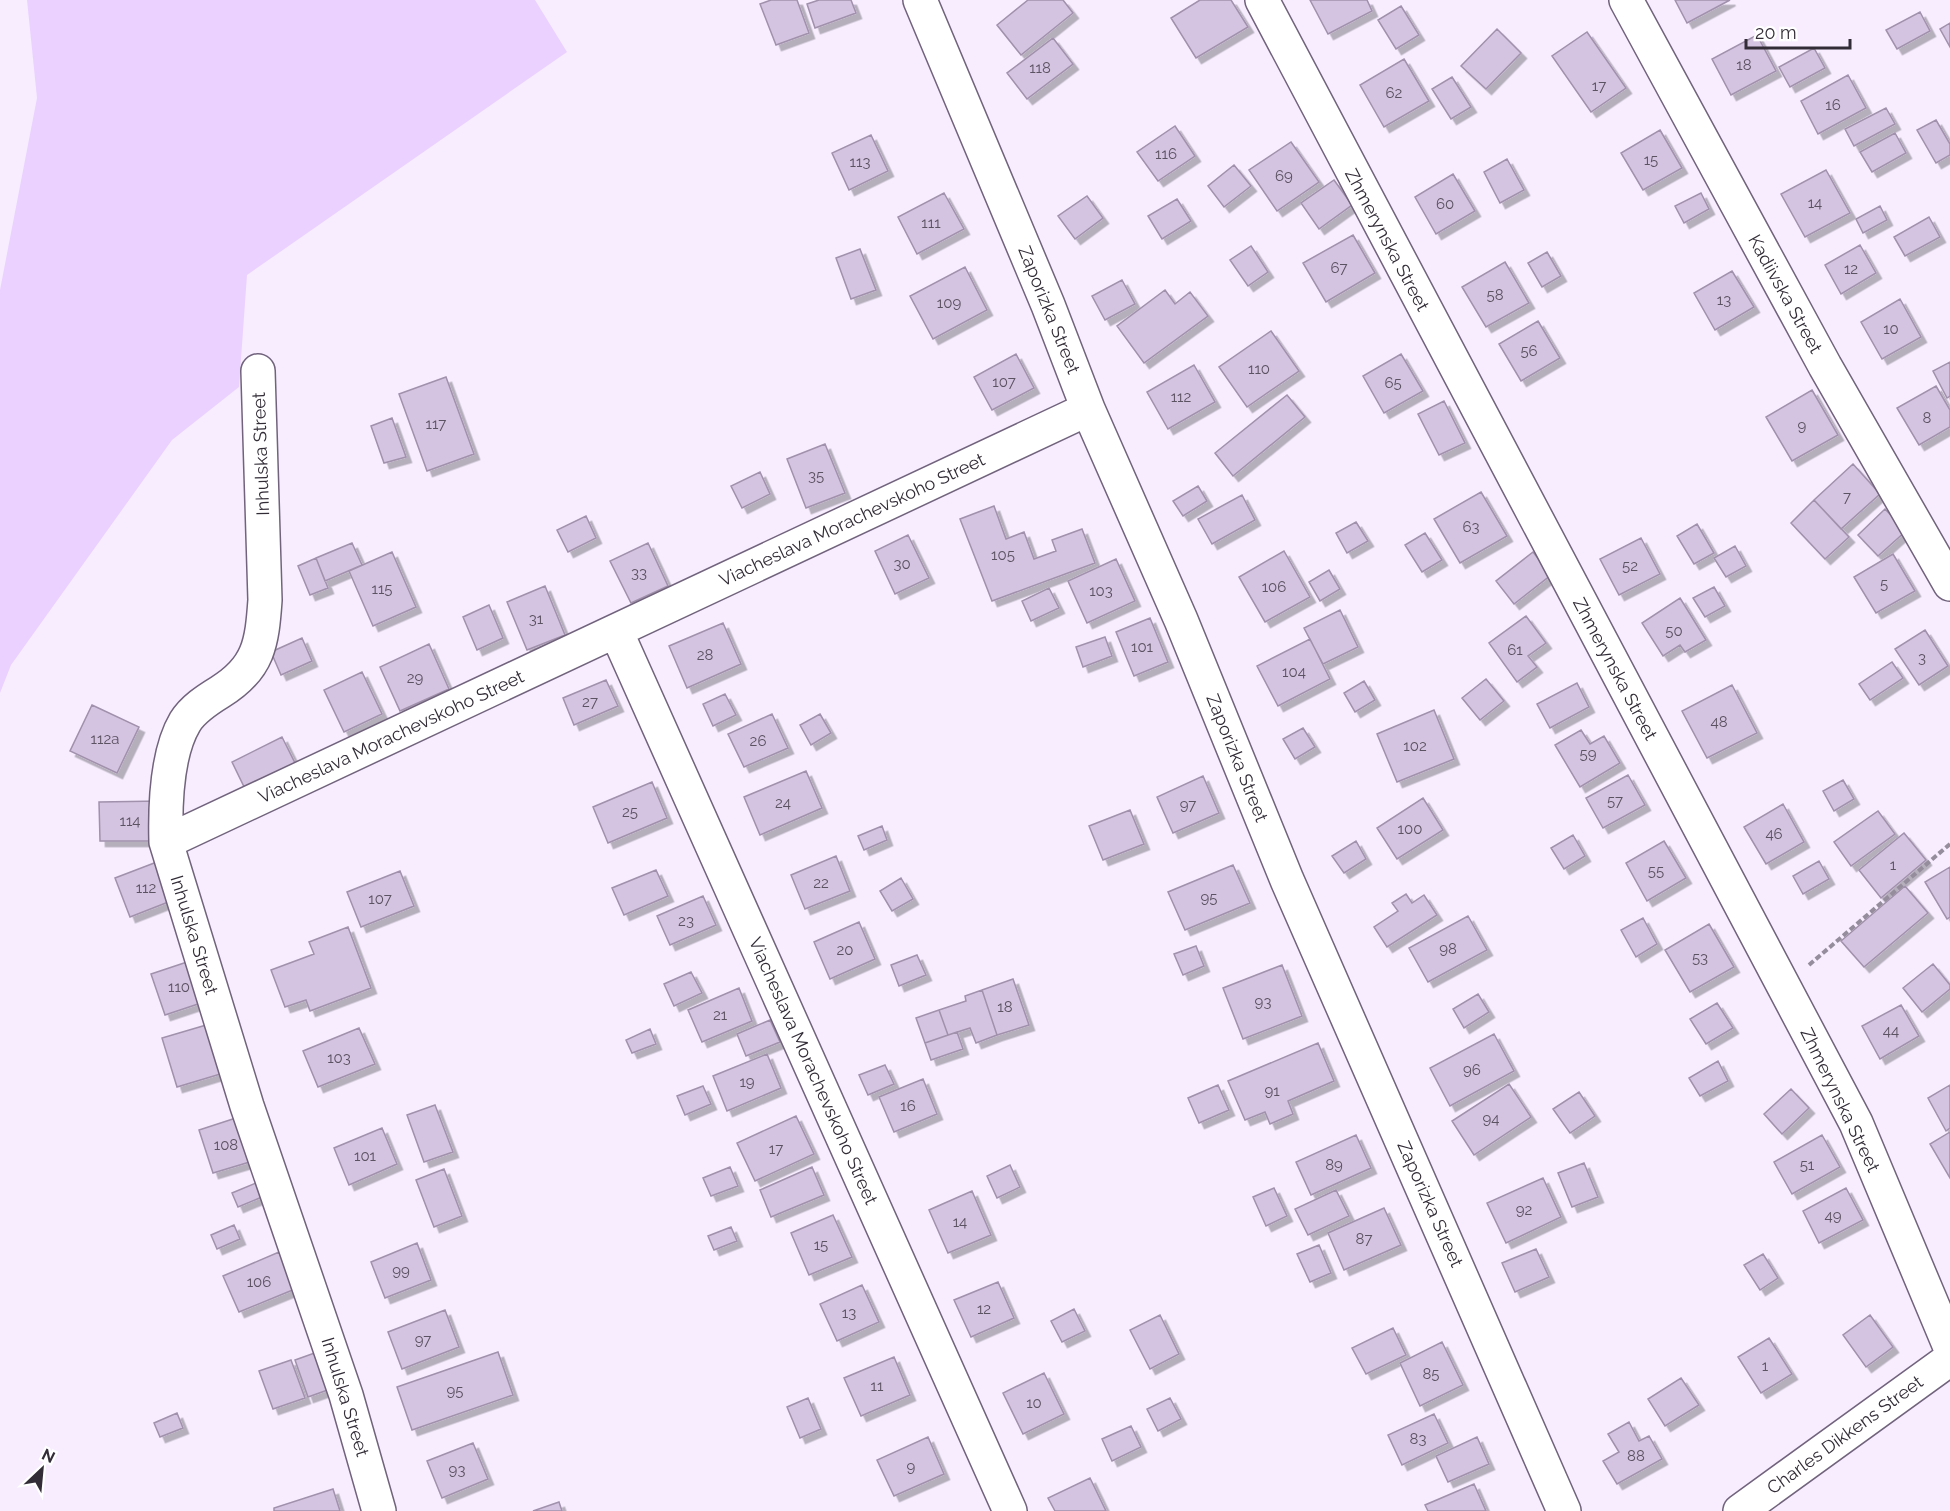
<svg xmlns="http://www.w3.org/2000/svg" width="1950" height="1511" viewBox="0 0 1950 1511" font-family="Raleway,sans-serif">
  <defs>
    <filter id="shadow"><feDropShadow dx="5.5" dy="5.5" stdDeviation="0" flood-color="#0004"/></filter>
  </defs>
  <rect width="100%" height="100%" fill="#f7edff"/>
  <path fill="#ebd1ff" d="M27 0H535L567 52 247 275 239 387 172 440 11 665 0 693V290L37 98Z"/>
  <path fill="#d5c4e1" stroke="#a191ac" stroke-width="1.5" filter="url(#shadow)" d="M771 0H797L809 33 776 45 760 4Z
    M819 0H851L856 13 815 28 807 4Z
    M1028 0H1063L1073 13 1021 55 997 25Z
    M1200 0H1231L1248 27 1196 58 1171 18Z
    M1310 0H1367L1372 11 1328 34Z
    M1675 0H1730L1687 23Z
    M1401 6 1419 35 1396 49 1378 20Z
    M1920 12 1930 31 1897 49 1886 30Z
    M1950 23V47L1940 29Z
    M1497 29 1521 53 1486 89 1461 66Z
    M1587 32 1626 88 1591 112 1552 56Z
    M1757 35 1776 71 1731 95 1712 59Z
    M1053 38 1073 64 1027 99 1007 73Z
    M1814 48 1825 68 1790 87 1779 67Z
    M1404 59 1429 101 1384 127 1360 85Z
    M1848 75 1866 108 1818 134 1801 101Z
    M1452 77 1471 107 1451 119 1432 89Z
    M1886 108 1895 124 1854 146 1845 129Z
    M1936 120 1950 144V155L1936 163 1917 130Z
    M1175 126 1195 156 1158 181 1137 152Z
    M1660 130 1682 168 1643 190 1621 153Z
    M1895 133 1906 153 1872 172 1860 152Z
    M871 135 888 171 849 190 832 153Z
    M1291 142 1319 182 1277 211 1249 170Z
    M1507 159 1524 190 1500 203 1484 172Z
    M1234 165 1251 186 1224 207 1208 186Z
    M1826 170 1850 213 1805 237 1781 194Z
    M1453 174 1475 211 1436 234 1415 197Z
    M1334 180 1352 205 1319 229 1301 203Z
    M944 193 964 229 917 254 898 217Z
    M1701 193 1709 209 1684 223 1675 206Z
    M1087 196 1103 218 1075 239 1058 216Z
    M1177 199 1191 221 1162 239 1148 216Z
    M1880 206 1887 220 1863 233 1856 219Z
    M1929 217 1940 237 1905 256 1894 237Z
    M1353 235 1375 273 1326 302 1303 263Z
    M1860 245 1876 273 1841 294 1825 265Z
    M1251 246 1268 272 1248 286 1230 260Z
    M860 249 876 290 851 299 836 258Z
    M1547 252 1561 276 1542 287 1528 263Z
    M1505 262 1529 303 1486 327 1462 287Z
    M965 267 987 310 933 339 910 296Z
    M1732 271 1754 307 1715 330 1694 293Z
    M1122 280 1135 304 1105 320 1092 296Z
    M1165 290 1175 304 1190 292 1208 316 1144 363 1117 326Z
    M1900 299 1921 337 1882 359 1861 322Z
    M1538 321 1560 358 1521 381 1499 344Z
    M1271 331 1299 371 1247 407 1219 367Z
    M1016 354 1034 388 992 410 974 377Z
    M1401 354 1423 391 1384 413 1363 376Z
    M1950 362V396L1947 398 1933 371Z
    M1194 365 1215 402 1168 429 1147 392Z
    M446 377 474 454 427 471 399 394Z
    M1936 386 1950 410V427L1919 445 1897 408Z
    M1812 390 1838 435 1792 461 1766 417Z
    M1287 395 1305 417 1233 476 1215 453Z
    M1444 401 1465 443 1439 455 1418 414Z
    M392 418 406 457 384 463 371 426Z
    M825 444 845 493 806 508 787 459Z
    M1853 464 1880 494 1841 529 1814 500Z
    M760 472 770 494 742 508 731 486Z
    M1198 486 1207 501 1183 516 1173 501Z
    M1481 492 1507 536 1460 563 1434 519Z
    M1242 495 1255 520 1212 544 1198 519Z
    M1814 500 1849 537 1825 559 1791 523Z
    M994 506 1006 539 1024 532 1034 559 1056 551 1052 540 1082 529 1095 563 992 601 960 519Z
    M1885 509 1906 531 1878 556 1858 535Z
    M586 516 596 538 568 552 557 530Z
    M1356 522 1368 541 1347 553 1336 533Z
    M1697 524 1714 553 1694 564 1677 536Z
    M1425 533 1442 560 1422 572 1405 545Z
    M908 535 929 578 895 594 875 551Z
    M1641 538 1660 574 1619 595 1600 559Z
    M352 543 362 565 325 581 316 558Z
    M648 543 668 586 631 603 610 561Z
    M1735 546 1746 566 1726 577 1714 558Z
    M1284 551 1310 597 1265 622 1239 577Z
    M392 552 416 607 373 626 349 571Z
    M1533 552 1551 575 1514 604 1496 581Z
    M1893 554 1915 591 1876 613 1854 577Z
    M316 558 328 588 310 595 298 566Z
    M1116 559 1135 601 1087 623 1068 581Z
    M1329 570 1340 589 1320 601 1309 582Z
    M545 586 565 635 527 650 507 602Z
    M1714 587 1725 606 1705 617 1693 598Z
    M1049 588 1059 608 1031 621 1022 601Z
    M1680 598 1706 640 1685 652 1680 645 1663 656 1642 623Z
    M489 605 503 638 477 650 463 617Z
    M1340 610 1358 647 1323 664 1304 628Z
    M1526 616 1546 643 1528 656 1537 667 1517 682 1489 643Z
    M1150 618 1168 662 1134 676 1116 632Z
    M723 623 741 664 687 688 669 646Z
    M1925 630 1948 666 1919 685 1895 649Z
    M1105 637 1112 656 1083 667 1076 647Z
    M302 638 312 661 281 675 271 652Z
    M1310 639 1330 679 1278 706 1257 666Z
    M429 644 449 689 400 711 380 667Z
    M1892 662 1903 678 1870 700 1859 684Z
    M362 672 382 714 344 732 324 690Z
    M1486 679 1504 701 1480 720 1462 698Z
    M606 680 618 706 574 725 563 698Z
    M1364 681 1375 700 1355 712 1344 693Z
    M1577 683 1589 707 1550 728 1537 704Z
    M1732 685 1757 733 1707 758 1682 711Z
    M725 694 736 715 713 726 703 704Z
    M92 705 139 727 117 773 70 751Z
    M1434 710 1454 759 1397 782 1377 734Z
    M772 714 788 748 744 767 728 734Z
    M820 714 831 733 811 745 800 725Z
    M1303 728 1315 747 1295 759 1283 739Z
    M1581 730 1590 744 1604 736 1620 763 1580 787 1555 745Z
    M282 737 301 775 250 799 232 762Z
    M806 771 822 808 760 835 744 797Z
    M1628 775 1645 805 1603 828 1586 798Z
    M1203 776 1219 813 1173 833 1157 797Z
    M1843 780 1854 799 1834 811 1823 791Z
    M652 782 667 818 608 843 593 807Z
    M1423 798 1443 830 1397 859 1377 828Z
    M160 801 161 841H100L99 802Z
    M1783 804 1804 842 1766 864 1744 827Z
    M1130 810 1144 844 1103 860 1089 826Z
    M1878 811 1895 834 1851 866 1834 842Z
    M882 826 887 840 864 850 858 836Z
    M1904 833 1926 860 1881 898 1859 870Z
    M1573 835 1585 856 1564 869 1551 848Z
    M1356 841 1366 859 1344 873 1332 856Z
    M1664 841 1686 878 1647 901 1626 863Z
    M836 856 850 891 805 909 791 875Z
    M162 860 176 899 130 917 115 878Z
    M1819 861 1829 879 1803 894 1793 876Z
    M1233 865 1250 903 1185 930 1168 892Z
    M1950 867V917L1947 919 1925 882Z
    M656 870 668 896 624 915 612 888Z
    M400 871 414 906 361 927 347 892Z
    M901 878 913 899 892 911 880 891Z
    M1905 886 1928 913 1864 967 1841 941Z
    M1406 894 1412 903 1424 895 1437 915 1387 947 1374 927 1398 911 1392 903Z
    M703 896 716 925 670 945 657 916Z
    M1468 916 1487 950 1428 982 1409 948Z
    M1643 918 1657 944 1636 957 1621 930Z
    M859 922 875 959 830 979 814 942Z
    M1709 924 1734 967 1690 992 1665 950Z
    M348 927 371 988 310 1011 306 1000 285 1007 271 970 314 954 309 942Z
    M1196 946 1204 966 1183 975 1174 954Z
    M917 955 926 975 899 986 891 965Z
    M193 960 207 1001 165 1015 151 974Z
    M1933 964 1950 985V989L1922 1012 1903 988Z
    M1282 965 1302 1016 1243 1039 1223 988Z
    M691 972 702 993 674 1006 664 984Z
    M1013 979 1029 1025 997 1035 982 990Z
    M739 988 752 1021 702 1042 688 1010Z
    M982 990 997 1035 976 1043 970 1028 948 1035 939 1010 966 1001 965 996Z
    M1478 994 1489 1012 1464 1028 1453 1009Z
    M1717 1003 1733 1028 1706 1044 1690 1019Z
    M1901 1005 1919 1036 1880 1059 1862 1026Z
    M939 1010 948 1035 925 1043 916 1018Z
    M770 1020 780 1042 746 1056 737 1034Z
    M213 1023 227 1072 177 1087 162 1038Z
    M359 1028 375 1064 318 1087 303 1051Z
    M650 1029 656 1044 632 1053 626 1040Z
    M957 1032 963 1049 931 1060 925 1043Z
    M1494 1034 1514 1071 1450 1106 1430 1068Z
    M1318 1043 1334 1081 1288 1101 1293 1114 1270 1124 1265 1112 1245 1120 1228 1081Z
    M767 1054 781 1088 727 1111 713 1076Z
    M1718 1061 1728 1081 1700 1096 1689 1078Z
    M885 1065 894 1084 868 1095 859 1075Z
    M923 1079 937 1114 894 1132 879 1097Z
    M1509 1084 1531 1117 1474 1155 1452 1121Z
    M1218 1085 1229 1110 1199 1123 1188 1098Z
    M1950 1085V1128L1946 1131 1928 1098Z
    M703 1086 711 1104 685 1115 677 1096Z
    M1791 1089 1809 1108 1782 1134 1764 1114Z
    M1579 1092 1595 1116 1570 1133 1553 1109Z
    M435 1105 453 1152 424 1162 407 1115Z
    M796 1116 814 1154 755 1181 737 1143Z
    M239 1117 253 1161 213 1173 199 1130Z
    M382 1128 397 1164 349 1185 334 1148Z
    M1950 1132V1178L1930 1144Z
    M1356 1135 1371 1168 1311 1195 1296 1162Z
    M1822 1135 1840 1167 1792 1194 1774 1162Z
    M1584 1163 1598 1197 1572 1207 1558 1173Z
    M1010 1165 1020 1187 997 1198 987 1176Z
    M730 1167 738 1186 711 1196 703 1178Z
    M812 1167 824 1195 771 1217 760 1190Z
    M444 1169 462 1216 434 1227 416 1180Z
    M1543 1178 1561 1217 1506 1243 1487 1203Z
    M256 1183 262 1197 238 1207 232 1193Z
    M1274 1188 1287 1216 1266 1226 1253 1197Z
    M1846 1188 1863 1220 1819 1243 1803 1211Z
    M1336 1190 1349 1216 1308 1235 1295 1209Z
    M972 1191 991 1235 948 1253 929 1210Z
    M1384 1208 1401 1245 1344 1270 1328 1233Z
    M833 1215 852 1257 809 1275 791 1233Z
    M234 1225 240 1239 217 1249 211 1235Z
    M731 1227 737 1241 714 1250 708 1236Z
    M417 1243 431 1280 385 1298 371 1262Z
    M1319 1245 1331 1273 1310 1282 1297 1254Z
    M1536 1249 1549 1277 1515 1292 1502 1263Z
    M279 1252 295 1289 239 1312 223 1276Z
    M1763 1254 1778 1278 1760 1290 1744 1265Z
    M998 1282 1014 1318 971 1337 954 1300Z
    M862 1285 879 1322 837 1341 820 1304Z
    M1074 1309 1085 1331 1062 1342 1051 1321Z
    M445 1310 459 1347 402 1369 388 1332Z
    M1160 1315 1179 1354 1150 1369 1130 1330Z
    M1870 1315 1893 1347 1866 1367 1843 1335Z
    M1393 1328 1406 1355 1366 1374 1352 1348Z
    M1769 1338 1792 1374 1761 1393 1738 1357Z
    M1442 1342 1463 1385 1420 1406 1400 1363Z
    M323 1350 336 1387 308 1397 295 1360Z
    M498 1352 513 1395 412 1430 397 1387Z
    M894 1357 910 1395 861 1416 844 1378Z
    M291 1360 305 1398 273 1409 259 1371Z
    M1044 1373 1064 1414 1023 1434 1003 1393Z
    M1681 1378 1699 1405 1665 1426 1648 1399Z
    M808 1398 821 1429 800 1438 787 1407Z
    M1170 1398 1181 1419 1158 1431 1147 1409Z
    M177 1413 183 1428 160 1437 154 1423Z
    M1434 1414 1448 1443 1402 1465 1388 1435Z
    M1629 1422 1639 1441 1649 1436 1662 1459 1617 1484 1603 1461 1619 1452 1608 1434Z
    M1131 1426 1141 1447 1112 1461 1102 1439Z
    M928 1437 944 1474 894 1496 877 1460Z
    M1477 1437 1489 1464 1448 1482 1436 1456Z
    M473 1443 488 1479 442 1498 427 1461Z
    M1090 1478 1106 1511H1055L1048 1498Z
    M1474 1484 1486 1511H1428L1425 1505Z
    M333 1489 340 1511H274V1508Z
    M559 1502 562 1511H533Z"/>
  <g fill="none" stroke-linecap="round" stroke-linejoin="round">
    <g stroke="#71637c" stroke-width="36">
      <path id="minor" d="M920 0 1048 305 1088 409 1181 620 1287 880 1564 1511
        M1262 0 1856 1123 1950 1347
        M1626 0 1825 366 1950 584
        M258 371 265 600C262 643 259 668 220 692 207 700 193 709 185 722 166 754 165 806 166 842L247 1106 346 1395 379 1511
        M616 631 1010 1511
        M166 842 1088 409
        M1740 1511 1950 1359"/>
    </g>
    <path stroke="#958d9c" stroke-width="4" stroke-dasharray="6 3" stroke-linecap="butt" d="M1809 965 1950 844"/>
    <use href="#minor" stroke="#fff" stroke-width="33"/>
  </g>
  <g text-anchor="middle" stroke-width="4.5" stroke-linejoin="round" paint-order="stroke">
    <g font-size="15" fill="#5b5262">
      <text x="1744" y="70">18</text>
      <text x="1040" y="73">118</text>
      <text x="1599" y="91">17</text>
      <text x="1394" y="98">62</text>
      <text x="1833" y="110">16</text>
      <text x="1166" y="159">116</text>
      <text x="1651" y="165">15</text>
      <text x="860" y="167">113</text>
      <text x="1284" y="181">69</text>
      <text x="1815" y="208">14</text>
      <text x="1445" y="209">60</text>
      <text x="931" y="228">111</text>
      <text x="1339" y="273">67</text>
      <text x="1851" y="274">12</text>
      <text x="1495" y="300">58</text>
      <text x="1724" y="305">13</text>
      <text x="949" y="308">109</text>
      <text x="1891" y="334">10</text>
      <text x="1529" y="356">56</text>
      <text x="1259" y="374">110</text>
      <text x="1004" y="387">107</text>
      <text x="1393" y="388">65</text>
      <text x="1181" y="402">112</text>
      <text x="1927" y="423">8</text>
      <text x="436" y="429">117</text>
      <text x="1802" y="431">9</text>
      <text x="816" y="481">35</text>
      <text x="1847" y="502">7</text>
      <text x="1471" y="532">63</text>
      <text x="1003" y="560">105</text>
      <text x="902" y="569">30</text>
      <text x="1630" y="571">52</text>
      <text x="639" y="578">33</text>
      <text x="1884" y="589">5</text>
      <text x="1274" y="592">106</text>
      <text x="382" y="594">115</text>
      <text x="1101" y="596">103</text>
      <text x="536" y="624">31</text>
      <text x="1674" y="636">50</text>
      <text x="1142" y="652">101</text>
      <text x="1515" y="655">61</text>
      <text x="705" y="660">28</text>
      <text x="1922" y="663">3</text>
      <text x="1294" y="677">104</text>
      <text x="415" y="683">29</text>
      <text x="590" y="707">27</text>
      <text x="1719" y="727">48</text>
      <text x="105" y="744">112а</text>
      <text x="758" y="746">26</text>
      <text x="1415" y="751">102</text>
      <text x="1588" y="759">59</text>
      <text x="1615" y="806">57</text>
      <text x="783" y="808">24</text>
      <text x="1188" y="810">97</text>
      <text x="630" y="817">25</text>
      <text x="130" y="826">114</text>
      <text x="1410" y="834">100</text>
      <text x="1774" y="839">46</text>
      <text x="1893" y="870">1</text>
      <text x="1656" y="876">55</text>
      <text x="821" y="888">22</text>
      <text x="146" y="893">112</text>
      <text x="1209" y="903">95</text>
      <text x="380" y="904">107</text>
      <text x="686" y="926">23</text>
      <text x="1448" y="954">98</text>
      <text x="845" y="955">20</text>
      <text x="1700" y="963">53</text>
      <text x="179" y="992">110</text>
      <text x="1263" y="1007">93</text>
      <text x="1005" y="1012">18</text>
      <text x="720" y="1020">21</text>
      <text x="1891" y="1036">44</text>
      <text x="339" y="1063">103</text>
      <text x="1472" y="1075">96</text>
      <text x="747" y="1087">19</text>
      <text x="1272" y="1096">91</text>
      <text x="908" y="1111">16</text>
      <text x="1491" y="1124">94</text>
      <text x="226" y="1150">108</text>
      <text x="776" y="1154">17</text>
      <text x="365" y="1161">101</text>
      <text x="1334" y="1170">89</text>
      <text x="1807" y="1170">51</text>
      <text x="1524" y="1215">92</text>
      <text x="1833" y="1221">49</text>
      <text x="960" y="1227">14</text>
      <text x="1364" y="1244">87</text>
      <text x="821" y="1250">15</text>
      <text x="401" y="1276">99</text>
      <text x="259" y="1287">106</text>
      <text x="984" y="1314">12</text>
      <text x="849" y="1318">13</text>
      <text x="423" y="1345">97</text>
      <text x="1765" y="1371">1</text>
      <text x="1431" y="1379">85</text>
      <text x="877" y="1391">11</text>
      <text x="455" y="1396">95</text>
      <text x="1034" y="1408">10</text>
      <text x="1418" y="1444">83</text>
      <text x="1636" y="1461">88</text>
      <text x="911" y="1472">9</text>
      <text x="457" y="1475">93</text>
    </g>
    <g font-size="18" fill="#322c37" stroke="#fff">
      <text transform="translate(1387 240) rotate(62)" y="6">Zhmerynska Street</text>
      <text transform="translate(1785 294) rotate(61)" y="6">Kadiivska Street</text>
      <text transform="translate(1049 310) rotate(68)" y="6">Zaporizka Street</text>
      <text transform="translate(261 454) rotate(-92)" y="6">Inhulska Street</text>
      <text transform="translate(852 520) rotate(-25)" y="6">Viacheslava Morachevskoho Street</text>
      <text transform="translate(1615 669) rotate(62)" y="6">Zhmerynska Street</text>
      <text transform="translate(391 737) rotate(-25)" y="6">Viacheslava Morachevskoho Street</text>
      <text transform="translate(1237 758) rotate(68)" y="6">Zaporizka Street</text>
      <text transform="translate(194 935) rotate(73)" y="6">Inhulska Street</text>
      <text transform="translate(813 1071) rotate(66)" y="6">Viacheslava Morachevskoho Street</text>
      <text transform="translate(1840 1100) rotate(64)" y="6">Zhmerynska Street</text>
      <text transform="translate(1430 1204) rotate(66)" y="6">Zaporizka Street</text>
      <text transform="translate(345 1397) rotate(73)" y="6">Inhulska Street</text>
      <text transform="translate(1845 1435) rotate(-36)" y="6">Charles Dikkens Street</text>
    </g>
  </g>
  <g transform="translate(42 1469) rotate(26)" stroke="#ffffff" stroke-width="4.5" paint-order="stroke">
  <path d="M0-4.5L10 22L0 15L-10 22Z" fill="#322c37"/>
  <text y="-9" font-size="16" font-weight="bold" text-anchor="middle" fill="#322c37">N</text>
  </g>
  <path d="M1746 39v9h104v-9" fill="none" stroke="#322c37" stroke-width="3"/>
  <text x="1755" y="39" font-size="18" fill="#322c37" stroke="#ffffff" stroke-width="4.5" paint-order="stroke">20 m</text>
</svg>
